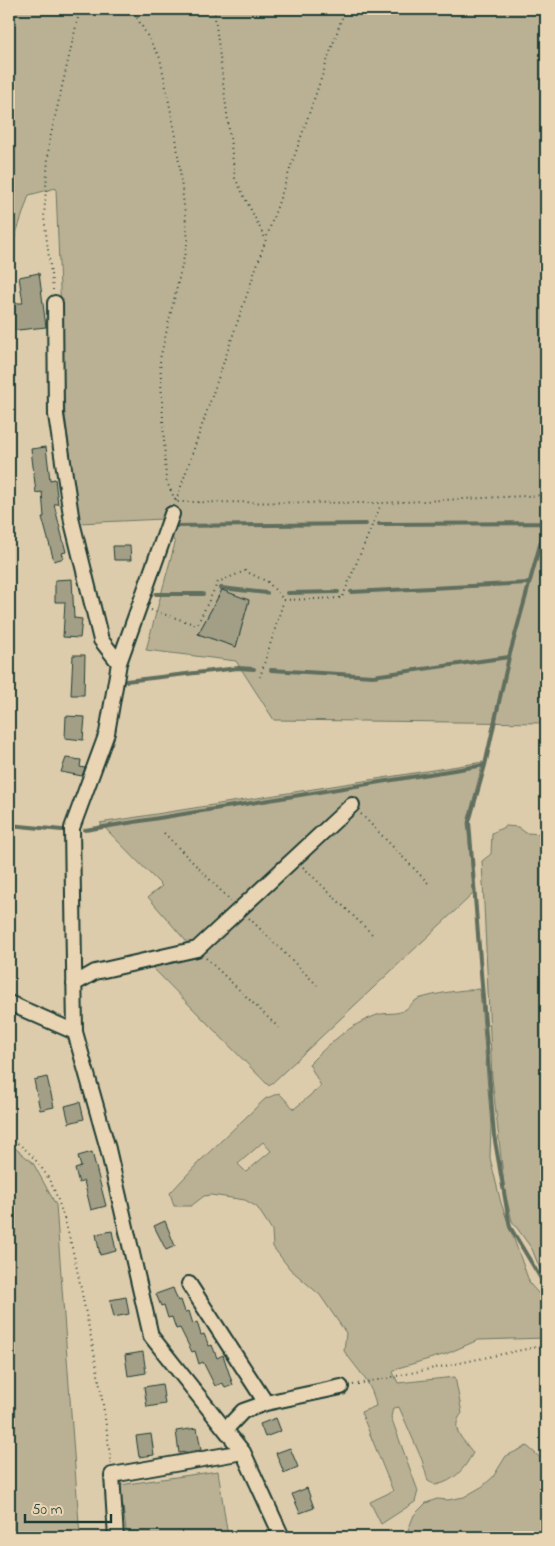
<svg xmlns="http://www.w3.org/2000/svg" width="555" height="1546" viewBox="0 0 555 1546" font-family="'Indie Flower',sans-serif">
  <rect width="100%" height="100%" fill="#ddccac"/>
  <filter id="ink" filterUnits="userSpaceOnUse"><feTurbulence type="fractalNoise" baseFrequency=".02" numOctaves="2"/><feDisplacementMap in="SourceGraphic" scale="10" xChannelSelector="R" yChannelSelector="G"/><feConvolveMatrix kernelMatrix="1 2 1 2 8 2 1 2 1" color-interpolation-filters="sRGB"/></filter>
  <g filter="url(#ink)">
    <path fill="#bab195" stroke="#6c7764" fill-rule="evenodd" d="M9 9H546V723L274 720 236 661 146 650 175 543 163 519 79 523 65 415 56 188 29 195 9 255ZM222 590 249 601 236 647 198 634Z
      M483 762 467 823 474 893 269 1086 152 967 197 954 148 897 162 886 100 823Z
      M506 826 518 827 526 833 546 834V1284L532 1249 512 1221 505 1193 492 1078 482 861 491 854 492 833Z
      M480 989 491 1126 490 1158 501 1203 530 1284 546 1302V1338L478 1340 446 1354 398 1368 393 1372 398 1383 455 1377 462 1413C449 1430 463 1438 473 1453 464 1469 455 1481 436 1485L428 1481 422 1460 399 1407 393 1408 391 1417 418 1491 415 1502 381 1524 370 1502 393 1491 361 1412 376 1406C373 1384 357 1369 344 1351L346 1333 320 1295 290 1269 273 1247 272 1230 257 1207 245 1200 211 1195 204 1196 191 1206H174L170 1193 199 1162 265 1099 279 1093 294 1109 321 1086 309 1064C330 1043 349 1025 377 1015 387 1012 393 1015 403 1011 409 1008 412 1002 418 999 437 993 460 990 480 989ZM263 1142 271 1151 246 1172 238 1164Z
      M9 1143 33 1163 56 1205 80 1537H9Z
      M527 1446 546 1463V1537H414L408 1530 414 1515 426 1503 437 1499 448 1500 464 1497 483 1486 493 1477 506 1456Z
      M218 1471 228 1537H127L120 1485Z"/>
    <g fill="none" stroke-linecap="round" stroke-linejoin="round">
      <path stroke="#606e5d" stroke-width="4" d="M379 524 546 523
        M175 526 366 524
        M221 588 267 593
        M351 592 529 583
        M288 593 338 592
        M156 594H203
        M271 670 373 676 509 657
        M126 681 238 668 254 669
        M485 765 469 822 494 1135 510 1227 546 1287
        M9 825 62 830
        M85 830 485 765 509 657 546 523"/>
    </g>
    <path fill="#a39f87" stroke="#1f3d34" d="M39 273 46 327 9 331V303H23L19 277Z
      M46 447 50 480 55 479 58 504H54L66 552 62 553 64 558 54 561 42 517H44L42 492 36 493 31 449Z
      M113 546H130L131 560H114Z
      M72 579 74 618 82 619 80 638 63 637 65 602H55V580Z
      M222 590 249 600 236 647 198 634Z
      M73 655H85L84 695H71Z
      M66 716 85 717 83 740 65 738Z
      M66 758 81 760 80 767 85 768 82 776 61 772Z
      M47 1077 54 1107 40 1110 34 1080Z
      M80 1102 84 1119 69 1123 65 1106Z
      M92 1152 106 1206 91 1210 84 1181 79 1183 75 1169 81 1167 78 1156Z
      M165 1221 175 1246 166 1250 154 1226Z
      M112 1231 116 1251 100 1255 96 1234Z
      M173 1288 178 1301 181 1300 185 1312 189 1311 193 1324 197 1322 201 1335 204 1334 209 1346 212 1345 217 1358 223 1355 233 1385 225 1388 223 1383 215 1386 203 1362 199 1364 195 1351 192 1352 180 1328 176 1329 172 1317 168 1318 164 1305 161 1306 156 1294Z
      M126 1297 129 1314 114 1317 110 1300Z
      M143 1352 146 1373 128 1376 125 1355Z
      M162 1384 165 1404 147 1407 144 1387Z
      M276 1418 281 1431 265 1437 260 1424Z
      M197 1428 201 1450 179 1453 176 1431Z
      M151 1434 154 1455 139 1457 136 1436Z
      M290 1448 298 1467 284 1473 276 1453Z
      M307 1488 314 1508 300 1513 292 1494Z"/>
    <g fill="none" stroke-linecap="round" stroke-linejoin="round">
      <g stroke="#1f3d34" stroke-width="18">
        <path id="minor" d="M55 303 56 415 72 522 101 640 119 663
          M172 514 119 663 107 733 72 828 75 1032 108 1149 151 1336 243 1452 282 1537
          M74 984 95 972 197 949 352 805
          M9 1003 75 1032
          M189 1284 266 1403
          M226 1429 243 1411 266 1403 341 1387
          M116 1537 112 1475 243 1452"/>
      </g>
      <path stroke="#1f3d34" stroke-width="2" stroke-dasharray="1 4" stroke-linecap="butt" d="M132 9 160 58 176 137 188 240 160 359 166 480 176 502 382 503 546 495
        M214 9 235 178 266 240
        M53 290 44 217 49 143 80 9
        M176 501 345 9
        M284 600 342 598 381 504
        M151 610 197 625 218 582 245 571 268 582 284 600 260 677
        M361 814 429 884
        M164 833 231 901
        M303 867 373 935
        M249 918 317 985
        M206 958 280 1029
        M9 1138C29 1148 47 1172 55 1192 70 1231 78 1273 86 1314 97 1364 105 1413 111 1464
        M9 1150 15 1141
        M353 1385 546 1345"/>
      <use href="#minor" stroke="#e9d5b3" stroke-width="14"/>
    </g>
  </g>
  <rect width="555" height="1546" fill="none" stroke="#e9d5b3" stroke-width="30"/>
  <rect x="15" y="15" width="525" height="1516" fill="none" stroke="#1f3d34" stroke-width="2" filter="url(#ink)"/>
  <path d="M25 1514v8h86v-8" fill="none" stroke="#1f3d34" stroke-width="2.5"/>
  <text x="32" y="1514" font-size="15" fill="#1f3d34" stroke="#e9d5b3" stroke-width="4" paint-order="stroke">50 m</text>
</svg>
